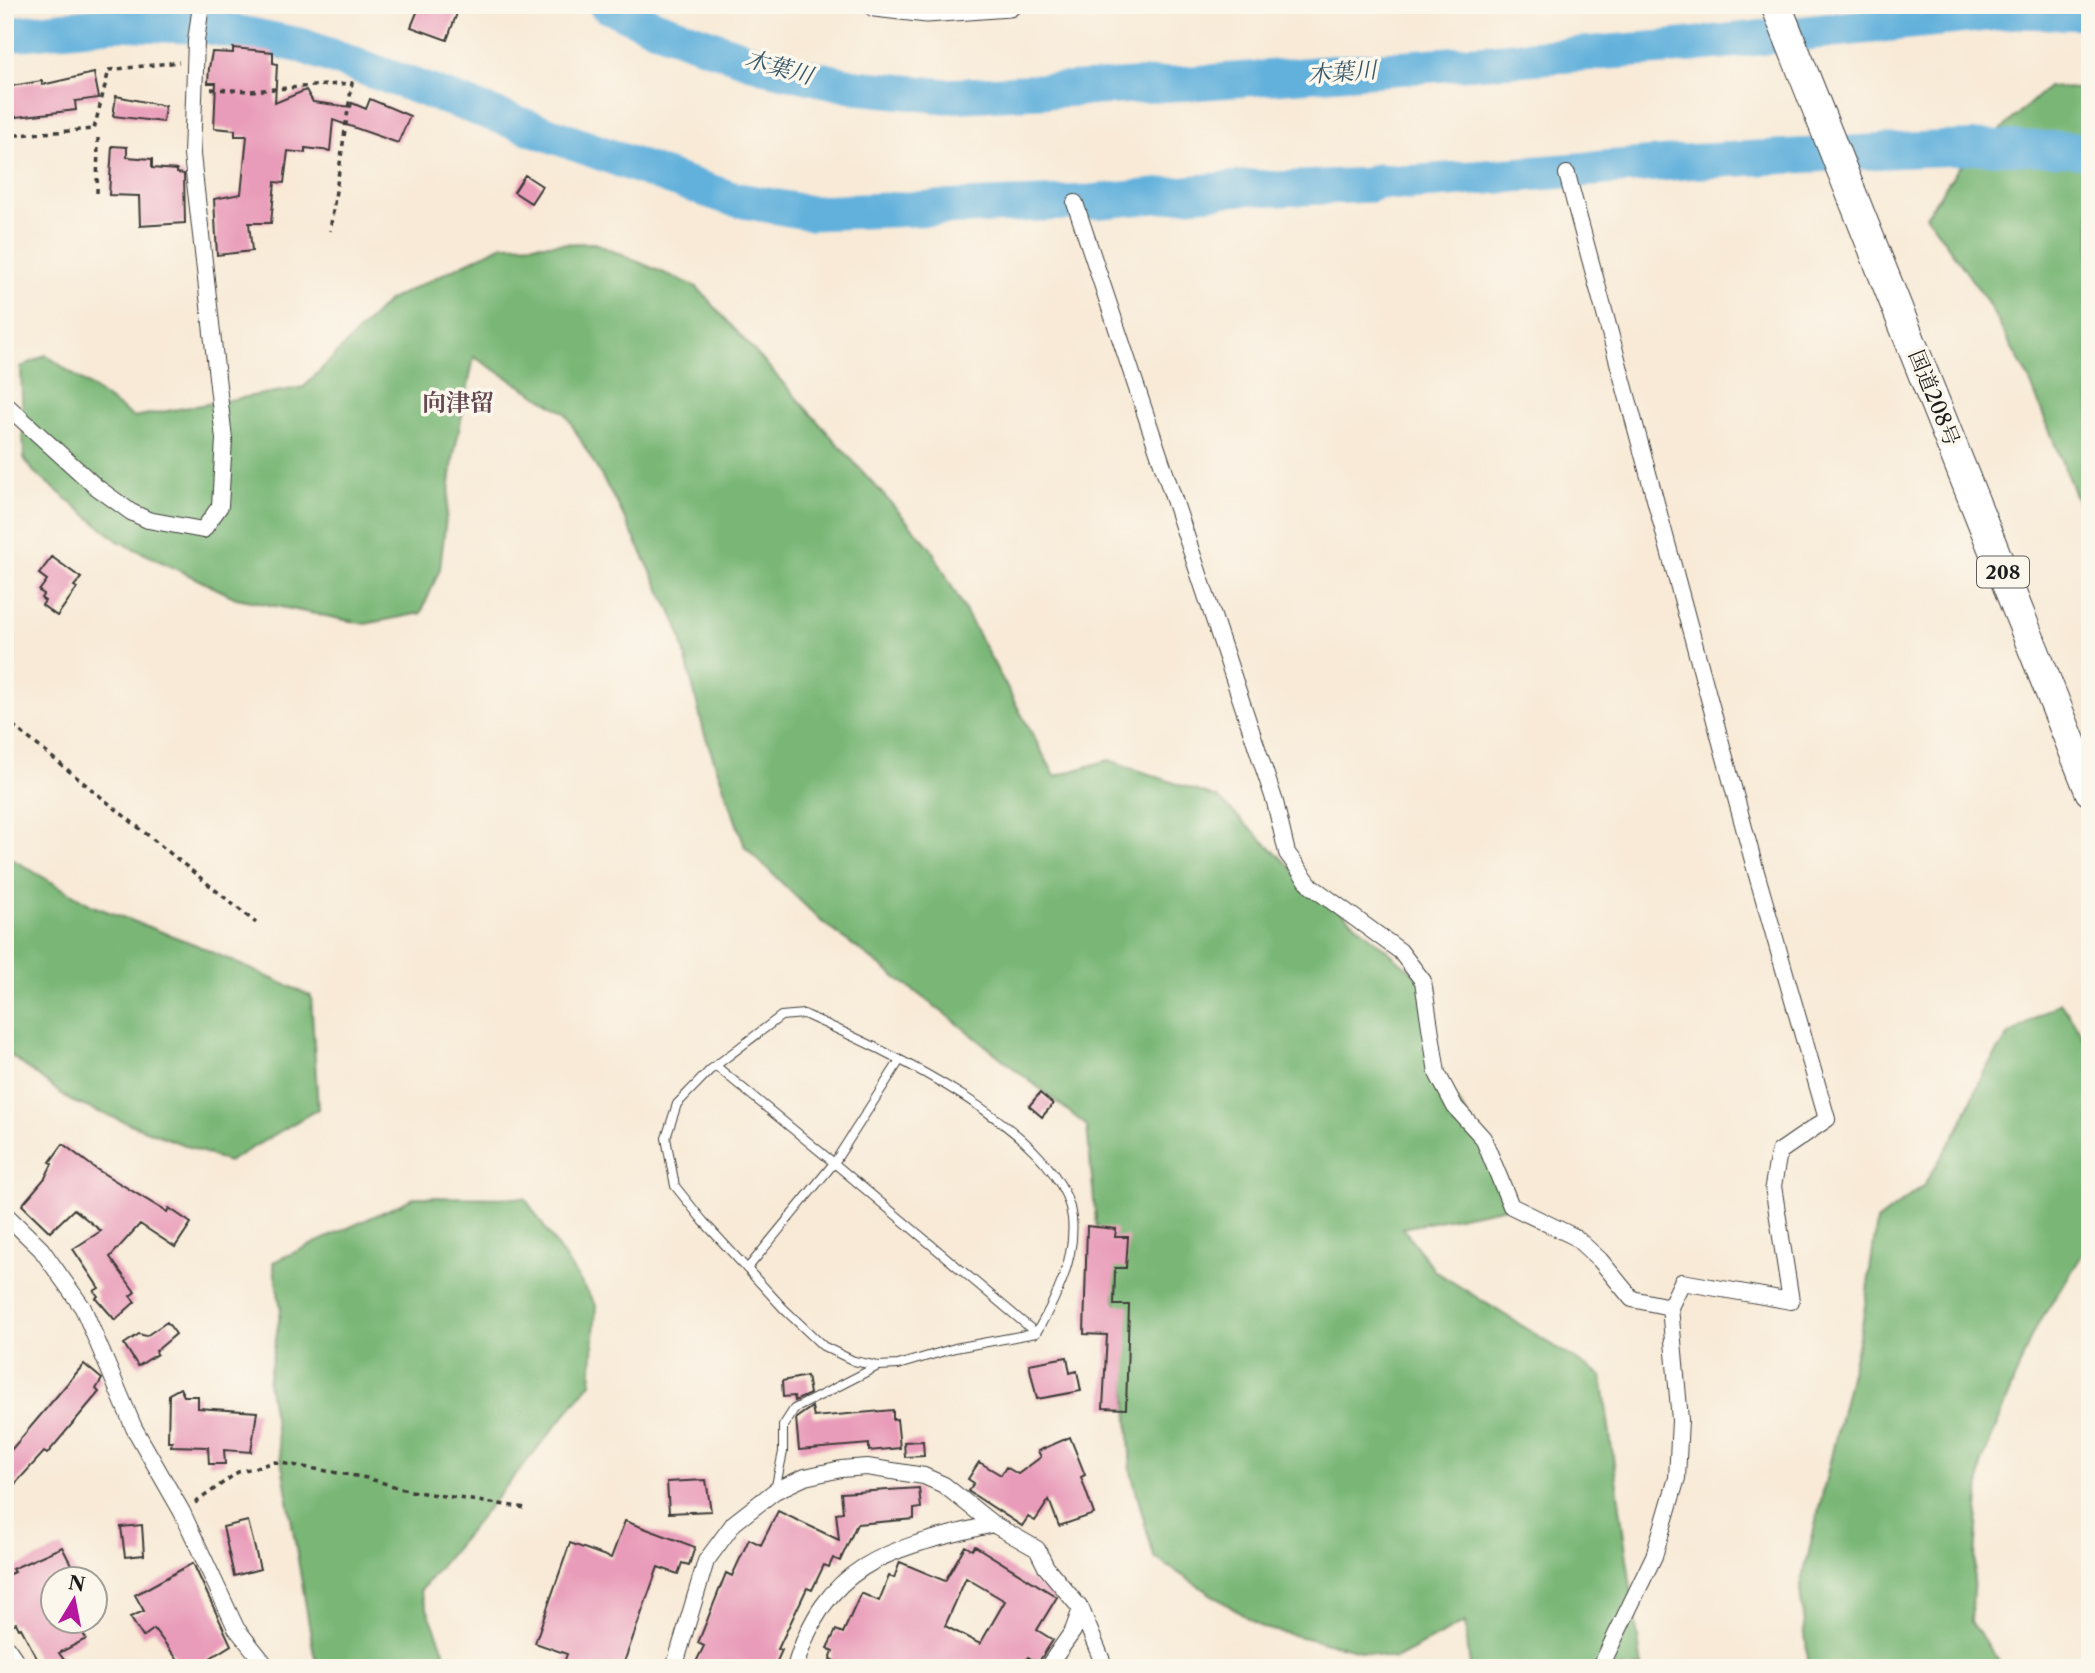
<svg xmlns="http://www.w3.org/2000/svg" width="2095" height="1673" viewBox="0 0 2095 1673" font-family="'Libre Caslon Text','Noto Serif JP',serif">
  <rect width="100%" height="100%" fill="#fbf7ec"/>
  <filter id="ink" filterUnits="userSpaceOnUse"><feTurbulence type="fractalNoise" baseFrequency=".0143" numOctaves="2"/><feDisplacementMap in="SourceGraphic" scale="14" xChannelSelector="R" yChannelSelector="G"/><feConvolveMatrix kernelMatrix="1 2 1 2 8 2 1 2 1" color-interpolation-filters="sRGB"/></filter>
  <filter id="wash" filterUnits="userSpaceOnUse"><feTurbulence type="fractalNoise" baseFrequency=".00686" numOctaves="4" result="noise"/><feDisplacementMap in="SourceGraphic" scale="28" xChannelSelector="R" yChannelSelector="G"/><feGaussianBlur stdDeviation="1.57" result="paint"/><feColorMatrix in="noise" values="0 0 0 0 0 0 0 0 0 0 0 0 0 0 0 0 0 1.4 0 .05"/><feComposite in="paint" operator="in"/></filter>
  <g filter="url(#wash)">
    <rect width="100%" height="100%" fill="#f8ead7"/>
    <path fill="#7ab777" stroke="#4b6a4a" stroke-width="2" d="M2048 87 2090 90V533L2029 379 1986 300 1926 215 1958 169Z
      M594 243 697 287 931 548 1055 776 1109 760 1218 798 1311 886 1423 981 1437 1073 1483 1138 1511 1206 1403 1228 1435 1271 1602 1376 1642 1668H1470L1465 1622 1395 1659 1263 1628 1154 1557 1131 1472 1123 1332 1096 1222 1087 1126 957 1023 822 922 745 847 704 732 678 626 618 505 565 413 474 357 453 459 440 569 421 613 365 624 236 598 118 541 34 472 24 459 21 367 46 355 133 417 304 387 389 300 503 245Z
      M5 855 93 906 194 944 311 996 318 1109 228 1162 71 1101 5 1051Z
      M2060 1002 2090 1046V1243L2033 1332 1981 1465 1971 1622 2004 1668H1809L1800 1590 1863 1320 1877 1221 1924 1185 1959 1128 1984 1072 2008 1036Z
      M416 1197 525 1198 596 1305 591 1383 420 1591 451 1668H320L314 1654 268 1382 281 1310 273 1262Z"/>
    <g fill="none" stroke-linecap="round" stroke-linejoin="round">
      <path stroke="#62b1dc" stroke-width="35" d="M606 5 655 27 771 68 856 87 946 96 1193 83 1663 48 2015 11 2090 13
        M5 35 116 23 211 27 303 46 673 179 733 199 811 213 1091 202 1253 187 1277 189 1371 185 1377 181 1408 183 1684 162 1908 150 1987 147 2069 149 2090 153"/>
    </g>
    <g id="blocks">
      <path fill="#e99cb9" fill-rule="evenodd" d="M420 5H460L447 40 411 27Z
        M233 48 273 52V63L277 64 275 103 306 90 313 102 351 107 352 103 366 109 370 99 410 116 398 143 333 120 330 151 305 148V153L288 151 284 183 275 182 271 223H249L252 251 217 255 214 199 241 194 247 136H235V130L214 128 216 83H208L209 68 212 52 233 53Z
        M94 73 99 98 75 101 76 110 8 118 5 87 42 81V85Z
        M116 96 165 106 163 122 113 116Z
        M112 146 127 147V157L152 159V168L177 170V173L184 174 185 223 140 226 139 196 109 195Z
        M525 175 542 186 531 203 514 192Z
        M52 557 81 578 74 586 77 588 57 616 42 605 45 601 41 598 44 594 39 591 47 580 39 574Z
        M1040 1093 1053 1104 1042 1117 1029 1106Z
        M63 1144 96 1169 167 1212 169 1208 191 1223 175 1247 140 1224 110 1257 135 1292 130 1296 135 1302 115 1320 96 1298 98 1296 94 1291 99 1288 73 1249 101 1231 74 1209 50 1232 22 1205 45 1178 52 1164 50 1162Z
        M1087 1226 1116 1229 1115 1237H1128L1126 1268H1115L1114 1305H1129L1126 1409 1103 1408 1107 1335 1084 1334Z
        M167 1322 176 1334 156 1351 157 1354 138 1366 124 1344 139 1334 146 1336Z
        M1067 1357 1070 1373 1077 1371 1081 1391 1037 1399 1029 1364Z
        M84 1364 102 1379 96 1389 99 1392 47 1454 44 1452 5 1495V1457Z
        M807 1376 810 1394 795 1401 794 1396 783 1397 782 1381Z
        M180 1388 184 1396H198V1408L257 1412 251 1452 224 1450 225 1464H209L208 1447 171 1446 172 1442H168L169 1394Z
        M812 1407 814 1417 893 1410V1420L897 1419 900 1448 869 1451V1444L799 1450 796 1418Z
        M1070 1437 1085 1475 1081 1477 1094 1514 1059 1526 1049 1500 1035 1521 1028 1517 1022 1526 968 1491 974 1483 968 1479 979 1462 1001 1475 1006 1467 1018 1474 1041 1457 1038 1451Z
        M923 1441 924 1456 905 1457 904 1442Z
        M706 1480 711 1511 669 1513 667 1482Z
        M919 1488 921 1508 914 1509V1519L857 1524 840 1561 833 1558 829 1567 824 1565 812 1590 807 1588 778 1649 782 1650 774 1668H693L704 1646 698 1643 726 1573 732 1576 749 1539 761 1545 778 1511 839 1540 836 1513 843 1512 841 1493Z
        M248 1521 260 1569 234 1576 223 1527Z
        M625 1521 695 1547 689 1565 682 1563 678 1574 658 1567 622 1668H562L567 1654 535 1643 570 1543 611 1558Z
        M142 1525 144 1555 125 1557 121 1527Z
        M965 1546 972 1550 975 1546 1057 1597 1037 1630 1053 1640 1038 1663 1028 1657 1022 1668H848L830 1659 833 1651 827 1648 836 1630 843 1633 861 1593 879 1601 889 1576 894 1578 900 1562 945 1581ZM966 1578 1005 1601 980 1644 945 1626Z
        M62 1547 78 1578H52V1620H76L86 1639 59 1653 70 1668H42L21 1628 19 1629 16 1623 12 1625 5 1612V1576L14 1572 12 1569Z
        M193 1563 231 1645 194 1668H184L154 1629 143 1637 130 1617 144 1611 135 1595Z"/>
    </g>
  </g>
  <g filter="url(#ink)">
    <use href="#blocks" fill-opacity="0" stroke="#3d3b38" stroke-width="2"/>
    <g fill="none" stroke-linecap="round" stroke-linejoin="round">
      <g stroke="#3d3b38" stroke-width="10">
        <path id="lane" d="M804 1014C877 1047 1062 1129 1072 1218 1076 1259 1056 1299 1036 1333L955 1348 898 1365 878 1366 854 1361 823 1346 784 1309 703 1221 675 1186 666 1138 677 1104 710 1070 781 1016Z
          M900 1060 834 1163 1036 1333
          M716 1066 834 1163 747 1269
          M775 1490 783 1452V1426L794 1409 878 1366"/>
      </g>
      <g stroke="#3d3b38" stroke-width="18">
        <path id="street" d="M1567 174 1756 872 1827 1119 1779 1152 1773 1186 1791 1301 1682 1282 1670 1307 1680 1420 1677 1478 1654 1556 1600 1668
          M1075 203 1275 802 1287 853 1311 886 1400 951 1423 981 1437 1073 1455 1107 1483 1138 1511 1206 1575 1237 1600 1260 1632 1299 1670 1307
          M5 404 95 486 131 512 148 520 203 530 220 506 224 439 192 155 196 41 201 5
          M5 1214 41 1249 83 1308 134 1428 182 1512 236 1628 268 1668
          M5 1645 21 1668
          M674 1668 706 1561 734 1523 775 1491 805 1477 841 1469 867 1467 924 1476 944 1485 993 1524 1037 1549 1046 1567 1081 1609 1105 1668
          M795 1668C826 1558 896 1548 993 1524
          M1047 1668 1073 1631 1081 1609"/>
      </g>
      <g stroke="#3d3b38" stroke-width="25">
        <path id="secondary" d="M875 5 927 11 1009 5"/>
      </g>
      <g stroke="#3d3b38" stroke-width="32">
        <path id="highway" d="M1776 5 2090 791"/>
      </g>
      <path stroke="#3d3b38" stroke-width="3.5" stroke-dasharray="5 5" stroke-linecap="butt" d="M211 89 250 91 352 83 330 231
        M5 136 94 129 109 70 179 62
        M97 193 98 138
        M5 719 256 923
        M195 1503 238 1472 275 1462 367 1478 410 1491 526 1508"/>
      <use href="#lane" stroke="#fff" stroke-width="8"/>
      <use href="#street" stroke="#fff" stroke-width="16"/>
      <use href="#secondary" stroke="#fff" stroke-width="23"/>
      <use href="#highway" stroke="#fff" stroke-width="30"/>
    </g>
  </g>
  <g text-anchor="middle" stroke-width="7" stroke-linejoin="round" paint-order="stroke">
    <rect fill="#fbf7ec" stroke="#5f5e5a" stroke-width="2" x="1977" y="556.5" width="52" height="31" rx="5"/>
    <g font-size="19" font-weight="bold" fill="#1c1c1c">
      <text x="2003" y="579">208</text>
    </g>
    <g font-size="21" fill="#1c1c1c" stroke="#fbf7ec">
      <text transform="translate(1934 398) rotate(68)" y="7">国道208号</text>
    </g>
    <g font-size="23" font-style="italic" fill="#385869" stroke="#fbf7ec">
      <text transform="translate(779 67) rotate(16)" y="8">木葉川</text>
      <text transform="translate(1342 72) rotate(-4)" y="8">木葉川</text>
    </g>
    <g font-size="24" font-weight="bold" fill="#644953" stroke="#fbf7ec">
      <text x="458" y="411">向津留</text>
    </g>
  </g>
  <rect width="2095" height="1673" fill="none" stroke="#fbf7ec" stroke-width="28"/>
  <g transform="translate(74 1600) rotate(10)"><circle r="33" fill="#fbf7ec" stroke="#a29f99" stroke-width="2"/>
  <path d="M0-5L12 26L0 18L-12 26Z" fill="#b5179e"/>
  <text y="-10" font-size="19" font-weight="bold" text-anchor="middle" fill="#1c1c1c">N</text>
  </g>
</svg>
